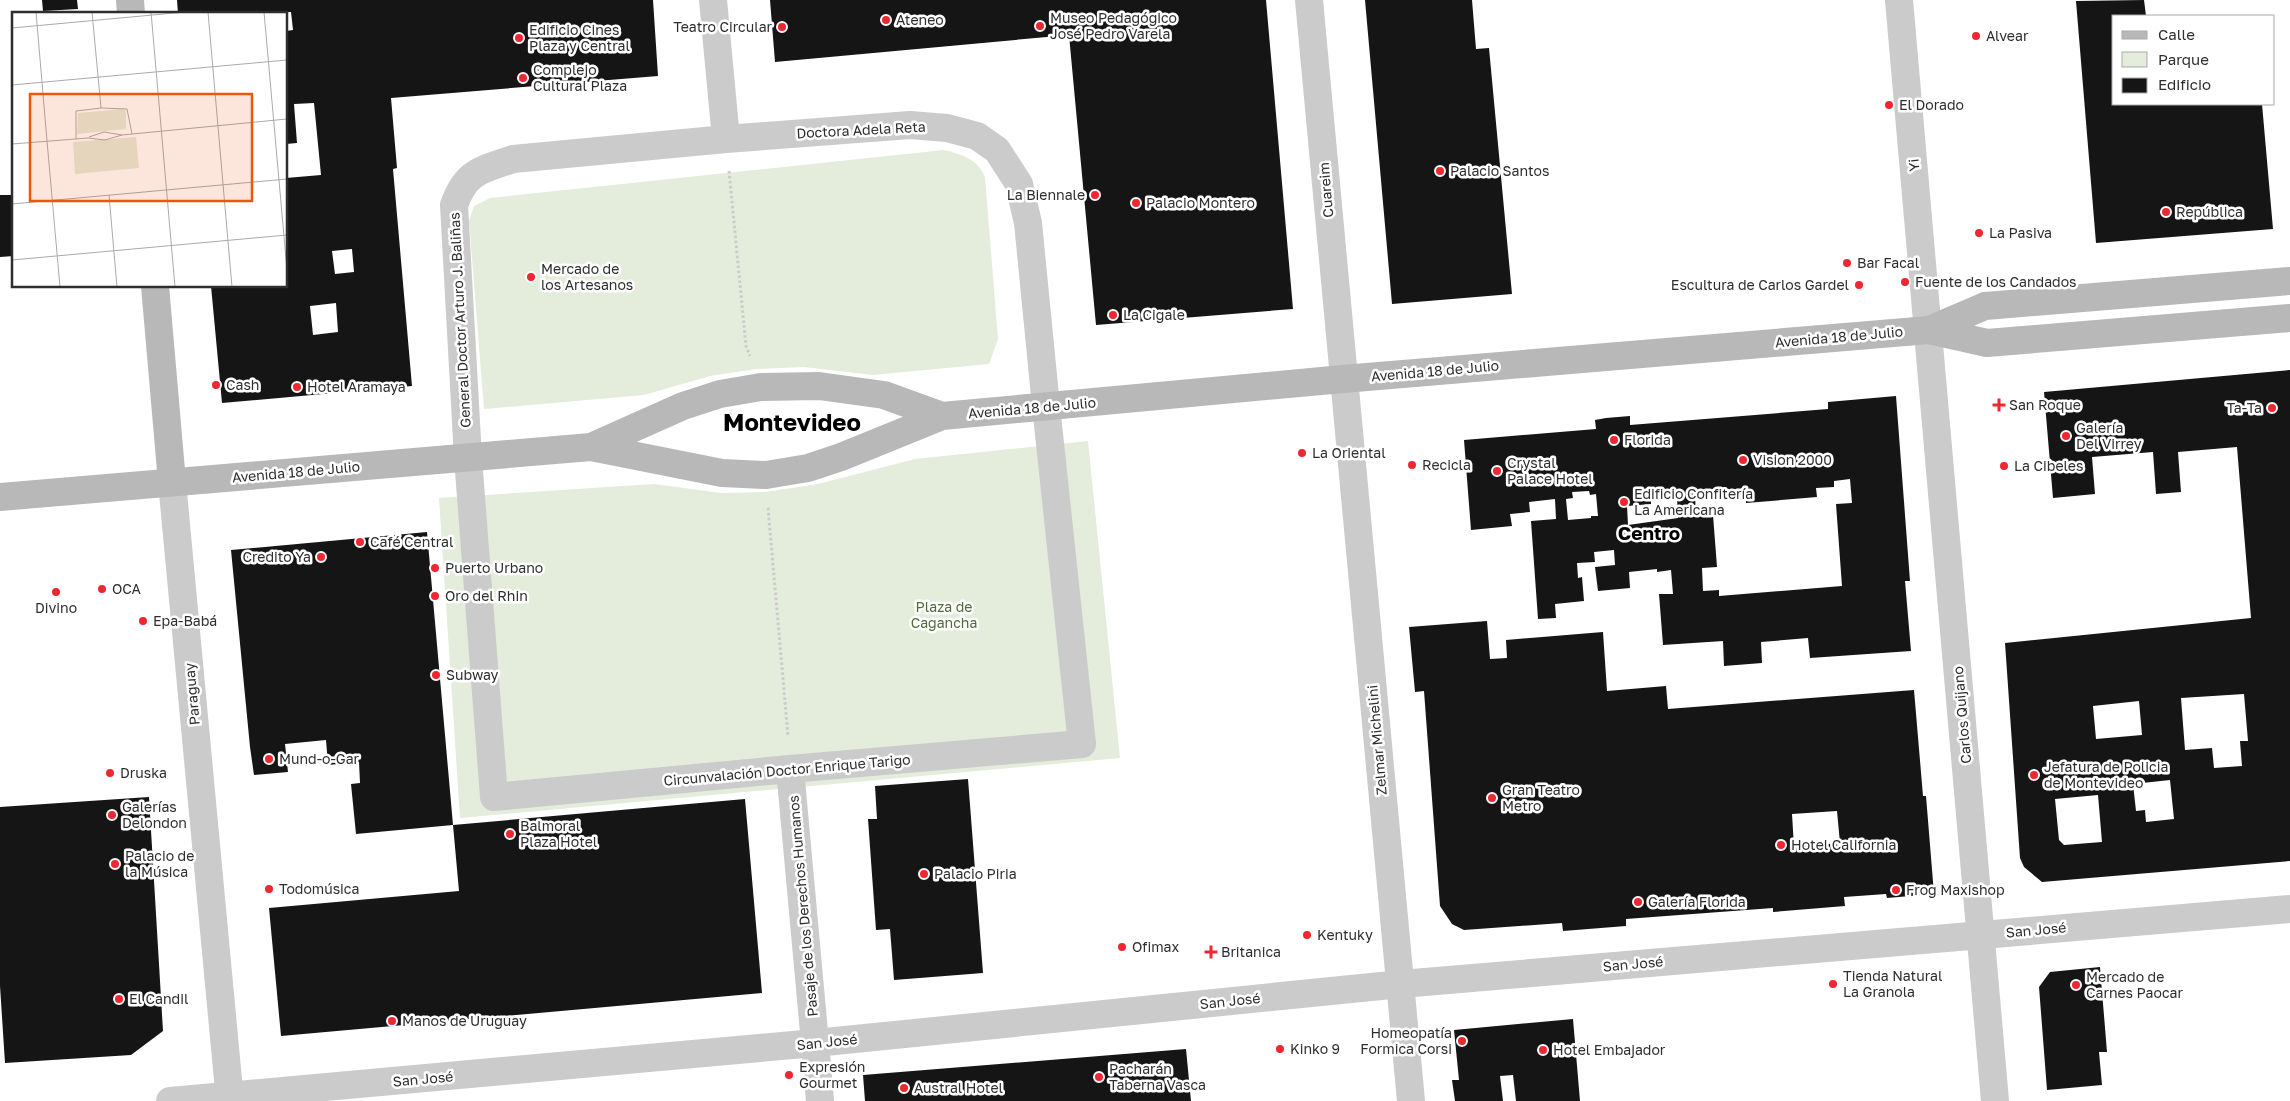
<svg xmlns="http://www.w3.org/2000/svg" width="2290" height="1101" viewBox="0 0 2290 1101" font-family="'Golos Text',sans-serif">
  <rect width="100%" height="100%" fill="#fff"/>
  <path fill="#e4ecdb" d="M944 150C961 154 978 159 985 177L998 339 989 364 873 375 804 367 756 369 710 376 644 395 484 409 469 221 474 206 490 198Z
    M1088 441 1120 758 460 818 439 498 654 484 721 493 765 492 818 484 915 459Z"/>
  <path fill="#151515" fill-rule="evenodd" d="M42 0H77L78 9 43 11Z
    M177 0H653L658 76 391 98 397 168 393 169 412 386 222 403 211 286H286V178L321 175 314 103 294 104 297 143 286 144V31L293 30 291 12 178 14ZM352 249 354 272 335 274 332 251ZM336 303 338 332 313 335 310 306Z
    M770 0H1266L1293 309 1096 325 1069 35 775 62Z
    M1365 0H1472L1476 49 1489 48 1512 294 1392 304Z
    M2144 0 2146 16H2114V104H2262L2273 229 2096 243 2076 1Z
    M0 195H14V256L0 257Z
    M2290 370V861L2042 882 2024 867 2020 858 2005 643 2251 618 2237 447 2178 452 2181 492 2156 494 2153 452 2092 457 2095 494 2053 498 2044 392ZM2244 694 2248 741H2240L2242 766 2214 768 2212 748 2185 750 2181 698ZM2139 701 2142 735 2096 739 2093 706ZM2170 780 2174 819 2146 822 2145 810 2136 811 2133 784ZM2098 795 2102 842 2064 845 2059 840 2055 799Z
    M1896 396 1910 581H1905L1911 651 1810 658 1808 638 1761 642 1762 663 1724 666 1723 641 1663 645 1659 594H1673L1671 570 1657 572V569L1629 572 1630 588 1598 591 1595 567 1615 565 1614 550 1594 552 1595 562 1577 563 1578 578 1582 577 1584 601 1555 604 1556 618 1538 619 1531 521 1556 519 1555 499 1529 502 1530 512 1510 514 1512 526 1471 530 1464 440 1596 429 1595 420 1606 418 1630 416V425L1705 419 1828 409V402ZM1850 479 1852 503 1836 504 1842 586 1719 596V590L1703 591 1702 568 1717 567 1713 515 1696 516 1695 495 1711 494V497L1745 494 1746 503 1817 497 1816 488 1834 487V481ZM1589 491 1590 495 1596 494 1598 516H1591V518L1568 520 1566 499 1573 498 1572 492ZM1677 497 1678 518 1628 525 1627 506 1651 504V499Z
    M427 532 453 825 356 834 351 784 360 783 359 762 328 765 326 740 285 744 288 772 254 775 250 747 231 550Z
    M1487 621 1490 659 1507 658 1506 640 1603 632 1607 691 1666 686 1668 709 1914 690 1923 796H1926L1934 894 1887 898 1886 894 1844 897 1845 906 1773 912V908L1626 919V926L1563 931 1562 923 1464 930 1452 924 1440 906 1424 691 1415 692 1409 627ZM1837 811 1840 843 1794 847 1792 814Z
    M968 779 983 973 894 980 890 929 876 930 868 819H877L875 786Z
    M149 797 163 1031 131 1055 5 1063 0 986V807Z
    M745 799 762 993 281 1036 269 908 459 891 453 825Z
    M2100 967 2107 1052H2099L2102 1085 2047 1090 2039 987 2050 972Z
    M1573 1019 1580 1101H1516L1513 1075 1500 1076 1503 1101H1455L1452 1080H1459L1454 1030Z
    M1186 1049 1191 1101H865L863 1075Z"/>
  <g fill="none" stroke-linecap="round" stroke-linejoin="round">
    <path stroke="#cbcbcb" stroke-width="3" stroke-dasharray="2.5 2.5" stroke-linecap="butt" d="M729 171 746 346 750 356
      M768 508 788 736"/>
    <path stroke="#cbcbcb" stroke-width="28" d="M468 458 494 797 790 769 1082 744 1046 406
      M790 769 815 1043"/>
    <path stroke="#cbcbcb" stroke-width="28" d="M713 0 726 139
      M1309 0 1411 1101
      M1899 0 1995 1101
      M468 458 454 205C466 171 481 170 513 159L726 139 910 125 947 128 977 136 997 150 1019 184 1028 223 1046 406
      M815 1043 820 1101
      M170 1101 815 1043 1401 984 2290 909"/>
    <path stroke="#cbcbcb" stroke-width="28" d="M172 482 230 1101"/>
    <path stroke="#b8b8b8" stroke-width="28" d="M130 0 131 14
      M155 286 172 482
      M1929 330 1987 343 2290 318
      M591 447 683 406 720 394 761 387 819 386 884 395 942 416
      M0 497 591 447 722 473 766 475 808 468 841 457 942 416 1343 379 1929 330 1985 306 2290 281"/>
  </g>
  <g fill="#ee2732" stroke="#fff" stroke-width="2">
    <circle cx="886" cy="20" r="5"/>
    <circle cx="1040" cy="26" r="5"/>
    <circle cx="782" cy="27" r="5"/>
    <circle cx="1976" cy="36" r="5"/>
    <circle cx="519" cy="38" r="5"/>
    <circle cx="523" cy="78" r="5"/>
    <circle cx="1889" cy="105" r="5"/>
    <circle cx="1440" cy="171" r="5"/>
    <circle cx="1095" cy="195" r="5"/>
    <circle cx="1136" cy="203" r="5"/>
    <circle cx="2166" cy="212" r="5"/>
    <circle cx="1979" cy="233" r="5"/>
    <circle cx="1847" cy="263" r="5"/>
    <circle cx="531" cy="277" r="5"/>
    <circle cx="1905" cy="282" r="5"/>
    <circle cx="1859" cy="285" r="5"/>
    <circle cx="1113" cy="315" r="5"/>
    <circle cx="216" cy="385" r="5"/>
    <circle cx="297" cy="387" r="5"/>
    <path d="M1996.5 397.5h5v5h5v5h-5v5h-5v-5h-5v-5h5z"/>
    <circle cx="2272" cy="408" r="5"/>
    <circle cx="2066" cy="436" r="5"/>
    <circle cx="1614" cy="440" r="5"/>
    <circle cx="1302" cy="453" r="5"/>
    <circle cx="1743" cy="460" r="5"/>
    <circle cx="1412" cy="465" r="5"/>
    <circle cx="2004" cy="466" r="5"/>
    <circle cx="1497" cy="471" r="5"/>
    <circle cx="1624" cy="502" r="5"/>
    <circle cx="360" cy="542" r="5"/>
    <circle cx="321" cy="557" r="5"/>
    <circle cx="435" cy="568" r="5"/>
    <circle cx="102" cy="589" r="5"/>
    <circle cx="56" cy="592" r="5"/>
    <circle cx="435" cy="596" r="5"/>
    <circle cx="143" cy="621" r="5"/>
    <circle cx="436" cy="675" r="5"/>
    <circle cx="269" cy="759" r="5"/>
    <circle cx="110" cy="773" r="5"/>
    <circle cx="2034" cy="775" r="5"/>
    <circle cx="1492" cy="798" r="5"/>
    <circle cx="112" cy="815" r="5"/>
    <circle cx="510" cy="834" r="5"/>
    <circle cx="1781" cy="845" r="5"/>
    <circle cx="115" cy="864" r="5"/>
    <circle cx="924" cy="874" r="5"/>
    <circle cx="269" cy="889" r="5"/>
    <circle cx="1896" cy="890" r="5"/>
    <circle cx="1638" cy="902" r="5"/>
    <circle cx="1307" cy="935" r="5"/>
    <circle cx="1122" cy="947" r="5"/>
    <path d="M1208.5 944.5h5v5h5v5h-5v5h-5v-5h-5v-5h5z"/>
    <circle cx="1833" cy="984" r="5"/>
    <circle cx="2076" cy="985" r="5"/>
    <circle cx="119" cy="999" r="5"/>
    <circle cx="392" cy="1021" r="5"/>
    <circle cx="1462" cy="1041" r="5"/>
    <circle cx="1280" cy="1049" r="5"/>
    <circle cx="1543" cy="1050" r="5"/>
    <circle cx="789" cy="1075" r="5"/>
    <circle cx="1099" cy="1077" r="5"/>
    <circle cx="904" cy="1088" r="5"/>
  </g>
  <g text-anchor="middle" stroke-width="5" stroke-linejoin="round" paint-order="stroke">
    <g font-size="14" fill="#2e2e2e" stroke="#fff" text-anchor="start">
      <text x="1050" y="23">Museo Pedagógico<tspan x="1050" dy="16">José Pedro Varela</tspan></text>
      <text x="896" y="25">Ateneo</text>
      <text x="772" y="32" text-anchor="end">Teatro Circular</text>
      <text x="529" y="35">Edificio Cines<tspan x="529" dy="16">Plaza y Central</tspan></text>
      <text x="1986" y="41">Alvear</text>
      <text x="533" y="75">Complejo<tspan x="533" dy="16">Cultural Plaza</tspan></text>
      <text x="1899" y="110">El Dorado</text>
      <text x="1450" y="176">Palacio Santos</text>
      <text x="1085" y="200" text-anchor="end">La Biennale</text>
      <text x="1146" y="208">Palacio Montero</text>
      <text x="2176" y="217">República</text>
      <text x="1989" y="238">La Pasiva</text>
      <text x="1857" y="268">Bar Facal</text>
      <text x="541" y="274">Mercado de<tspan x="541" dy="16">los Artesanos</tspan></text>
      <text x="1915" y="287">Fuente de los Candados</text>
      <text x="1849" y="290" text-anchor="end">Escultura de Carlos Gardel</text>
      <text x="1123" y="320">La Cigale</text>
      <text x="226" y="390">Cash</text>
      <text x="307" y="392">Hotel Aramaya</text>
      <text x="2009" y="410">San Roque</text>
      <text x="2262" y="413" text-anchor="end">Ta-Ta</text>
      <text x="2076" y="433">Galería<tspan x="2076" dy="16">Del Virrey</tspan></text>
      <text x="1624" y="445">Florida</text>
      <text x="1312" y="458">La Oriental</text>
      <text x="1753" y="465">Vision 2000</text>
      <text x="1507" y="468">Crystal<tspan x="1507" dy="16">Palace Hotel</tspan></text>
      <text x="1422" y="470">Recicla</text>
      <text x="2014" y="471">La Cibeles</text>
      <text x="1634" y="499">Edificio Confitería<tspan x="1634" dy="16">La Americana</tspan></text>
      <text x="370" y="547">Café Central</text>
      <text x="311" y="562" text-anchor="end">Credito Ya</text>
      <text x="445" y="573">Puerto Urbano</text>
      <text x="112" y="594">OCA</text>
      <text x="445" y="601">Oro del Rhin</text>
      <text x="56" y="613" text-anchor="middle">Divino</text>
      <text x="153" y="626">Epa-Babá</text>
      <text x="446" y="680">Subway</text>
      <text x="279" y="764">Mund-o-Gar</text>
      <text x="2044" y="772">Jefatura de Policia<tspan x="2044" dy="16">de Montevideo</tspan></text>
      <text x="120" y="778">Druska</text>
      <text x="1502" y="795">Gran Teatro<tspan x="1502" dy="16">Metro</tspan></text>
      <text x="122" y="812">Galerías<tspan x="122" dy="16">Delondon</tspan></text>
      <text x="520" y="831">Balmoral<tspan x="520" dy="16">Plaza Hotel</tspan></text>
      <text x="1791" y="850">Hotel California</text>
      <text x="125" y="861">Palacio de<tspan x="125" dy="16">la Música</tspan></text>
      <text x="934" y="879">Palacio Piria</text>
      <text x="279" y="894">Todomúsica</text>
      <text x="1906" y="895">Frog Maxishop</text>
      <text x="1648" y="907">Galería Florida</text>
      <text x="1317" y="940">Kentuky</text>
      <text x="1132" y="952">Ofimax</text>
      <text x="1221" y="957">Britanica</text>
      <text x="1843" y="981">Tienda Natural<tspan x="1843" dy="16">La Granola</tspan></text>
      <text x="2086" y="982">Mercado de<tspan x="2086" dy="16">Carnes Paocar</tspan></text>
      <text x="129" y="1004">El Candil</text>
      <text x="402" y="1026">Manos de Uruguay</text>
      <text x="1452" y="1038" text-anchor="end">Homeopatía<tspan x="1452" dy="16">Formica Corsi</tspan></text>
      <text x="1290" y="1054">Kinko 9</text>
      <text x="1553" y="1055">Hotel Embajador</text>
      <text x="799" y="1072">Expresión<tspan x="799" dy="16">Gourmet</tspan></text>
      <text x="1109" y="1074">Pacharán<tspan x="1109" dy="16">Taberna Vasca</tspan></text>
      <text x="914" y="1093">Austral Hotel</text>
    </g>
    <g font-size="14" fill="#2e2e2e" stroke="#fff">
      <text transform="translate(861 130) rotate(-3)" y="5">Doctora Adela Reta</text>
      <text transform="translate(1914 165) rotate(-95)" y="5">Yi</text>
      <text transform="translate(1326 190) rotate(-95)" y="5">Cuareim</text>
      <text transform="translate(460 320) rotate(-93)" y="5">General Doctor Arturo J. Baliñas</text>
      <text transform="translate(1839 337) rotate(-5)" y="5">Avenida 18 de Julio</text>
      <text transform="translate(1435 371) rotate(-5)" y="5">Avenida 18 de Julio</text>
      <text transform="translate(1032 408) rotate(-5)" y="5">Avenida 18 de Julio</text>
      <text transform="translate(296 472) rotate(-5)" y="5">Avenida 18 de Julio</text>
      <text transform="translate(192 694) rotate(-95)" y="5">Paraguay</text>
      <text transform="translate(1962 715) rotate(-95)" y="5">Carlos Quijano</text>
      <text transform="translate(1377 740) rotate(-95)" y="5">Zelmar Michelini</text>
      <text transform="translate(787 770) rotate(-5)" y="5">Circunvalación Doctor Enrique Tarigo</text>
      <text transform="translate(803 906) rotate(-95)" y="5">Pasaje de los Derechos Humanos</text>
      <text transform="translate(2036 930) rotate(-5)" y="5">San José</text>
      <text transform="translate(1633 964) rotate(-5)" y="5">San José</text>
      <text transform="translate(1230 1001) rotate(-6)" y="5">San José</text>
      <text transform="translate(827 1042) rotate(-6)" y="5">San José</text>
      <text transform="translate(423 1079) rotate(-5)" y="5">San José</text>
    </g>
    <g font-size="14" fill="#506c39" stroke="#fff">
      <text x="944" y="612">Plaza de<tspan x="944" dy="16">Cagancha</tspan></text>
    </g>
    <g font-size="19" font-weight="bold" fill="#000" stroke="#fff">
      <text x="1649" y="540">Centro</text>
    </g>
    <g font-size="24" font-weight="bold" fill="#000" stroke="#fff">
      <text x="792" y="431">Montevideo</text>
    </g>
  </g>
  <g transform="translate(12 12)">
    <rect width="275" height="275" fill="#fff"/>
    <path d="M110 97 114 99V117L65 122 66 101ZM124 125 127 156 63 162 61 130Z" fill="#e4ecdb"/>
    <path fill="none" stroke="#ababab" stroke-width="1" d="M24 0 35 129M80 0 89 96M139 0 163 275M196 0 220 275M252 0 275 258M0 16 173 0M0 73 275 48M77 125 92 120 110 123M64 127V99L89 96 115 97 120 122M35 129 48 275M0 132 76 126 93 128 110 123 275 107M97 183 105 275M0 192 275 167M0 248 275 223"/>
    <path fill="#e8590c" fill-opacity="0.15" stroke="#e8590c" stroke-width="2.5" d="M18 82H240V189H18Z"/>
    <rect width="275" height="275" fill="none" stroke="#2e2e2e" stroke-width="2.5"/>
  </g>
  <rect x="2112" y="15" width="162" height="90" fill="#ffffff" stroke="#ababab"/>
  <rect x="2122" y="31" width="25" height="8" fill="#b8b8b8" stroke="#ababab"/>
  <text x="2158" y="40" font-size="15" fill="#2e2e2e">Calle</text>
  <rect x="2122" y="52" width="25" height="15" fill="#e4ecdb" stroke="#ababab"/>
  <text x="2158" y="65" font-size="15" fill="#2e2e2e">Parque</text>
  <rect x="2122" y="78" width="25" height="15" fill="#151515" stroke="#ababab"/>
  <text x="2158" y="90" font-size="15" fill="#2e2e2e">Edificio</text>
</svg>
